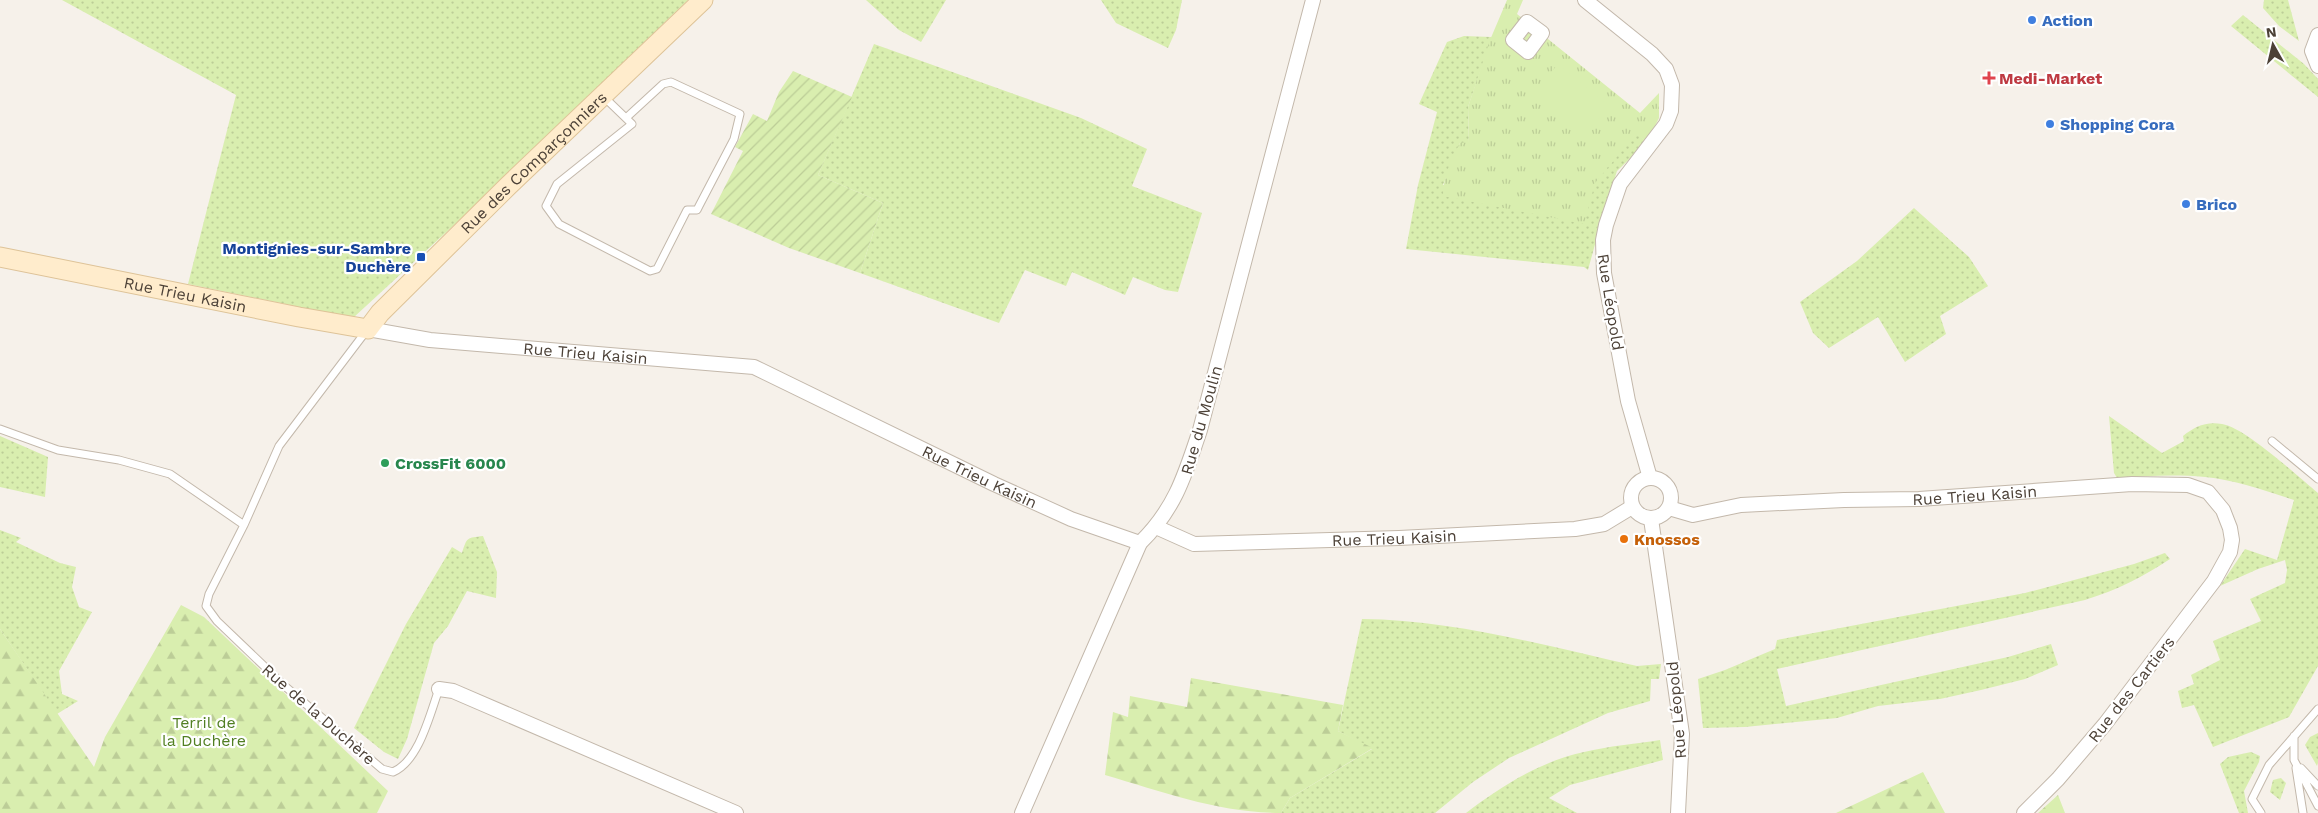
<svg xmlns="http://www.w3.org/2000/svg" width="2318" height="813" viewBox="0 0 2318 813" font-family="'Work Sans',sans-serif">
  <defs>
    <pattern id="grass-dots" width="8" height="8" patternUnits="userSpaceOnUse" patternTransform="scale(1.25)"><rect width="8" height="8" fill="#d9eeaf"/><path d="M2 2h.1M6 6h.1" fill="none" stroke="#bccd97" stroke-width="1.8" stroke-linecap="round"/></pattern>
    <pattern id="forest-firs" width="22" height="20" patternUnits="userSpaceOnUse" patternTransform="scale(1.25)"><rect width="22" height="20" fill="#d9eeaf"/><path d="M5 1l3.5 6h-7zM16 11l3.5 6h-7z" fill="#bccd97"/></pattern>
    <pattern id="park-tufts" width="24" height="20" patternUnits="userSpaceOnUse" patternTransform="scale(1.25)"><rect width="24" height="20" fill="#d9eeaf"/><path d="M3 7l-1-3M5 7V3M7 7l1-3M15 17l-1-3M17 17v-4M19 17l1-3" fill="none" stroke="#bccd97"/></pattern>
    <pattern id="garden-furrows" width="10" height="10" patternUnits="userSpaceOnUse" patternTransform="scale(1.25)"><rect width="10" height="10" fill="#d9eeaf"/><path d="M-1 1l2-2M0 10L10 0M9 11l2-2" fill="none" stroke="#bccd97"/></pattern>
  </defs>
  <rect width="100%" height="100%" fill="#f6f1ea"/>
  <path fill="url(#grass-dots)" d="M62 0H688L466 214 353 318 188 284 236 95Z
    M866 0H946L921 42 899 30Z
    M1101 0H1182L1176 30 1168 48 1116 23Z
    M2264 0H2288L2299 41 2279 26 2263 8Z
    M2243 15 2304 64 2318 79V97L2231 26Z
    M1464 36 1492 37 1468 107 1469 143H1460L1443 185 1594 183 1636 133 1647 142 1617 171 1603 215 1588 270 1584 267 1406 249 1418 185 1437 112 1419 104 1447 42Z
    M874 44 1081 118 1147 149 1132 186 1202 213 1178 292 1165 290 1133 277 1125 295 1072 272 1066 286 1025 270 999 323 860 273 883 203 818 175Z
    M1914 208 1969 257 1988 286 1940 316 1946 334 1905 362 1878 317 1829 348 1813 333 1800 302 1857 261Z
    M2109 416 2162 453 2184 441 2183 436C2194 427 2206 421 2222 424 2246 428 2297 476 2318 493V666L2289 717 2213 747 2194 705 2182 708 2178 691 2194 684 2191 675 2220 660 2213 641 2261 621 2250 599 2285 583 2287 570 2285 560 2258 569 2220 586 2245 549 2277 560 2294 500C2266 491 2235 480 2205 477 2175 474 2146 476 2117 478L2114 473Z
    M0 436 48 457 45 497 0 487Z
    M0 530 21 538 16 542 60 563 76 567 72 587 79 607 92 612 59 671 62 694 78 701 57 714 0 629Z
    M483 536 497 572 496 598 467 591 448 626 434 643 407 739 398 759 384 752 354 728 406 624 452 547 462 553C467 537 467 538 483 536Z
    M2165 553 2170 559C2143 577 2117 590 2085 600L1777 669 1786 706 2008 657 2051 644 2058 665 2025 679 1981 690 1940 699 1878 706 1837 718 1745 727 1703 728 1698 679 1725 670 1775 649 1777 640 2025 593 2134 564Z
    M1362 619C1455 620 1547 646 1637 666L1661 664 1659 679H1651L1650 701 1608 713 1509 758 1473 782 1435 813H1281L1290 798 1372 749 1338 731Z
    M2318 733V763L2317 766 2305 745 2310 737Z
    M1660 740 1663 760 1570 785 1549 798 1577 813H1466C1500 787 1541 761 1584 752 1609 746 1635 744 1660 740Z
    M2251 752 2260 756 2259 762 2244 791 2248 813H2239L2220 764 2228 757Z
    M2281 778 2286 783 2280 800 2270 792 2273 780Z"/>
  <path fill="url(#forest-firs)" d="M181 605 204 617 388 791 377 813H0V629L94 767 105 737Z
    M1191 678 1343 705 1338 731 1373 748 1290 798 1281 813C1220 813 1163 792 1105 775L1113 712 1128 717 1130 696 1187 707Z
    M1923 772 1945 813H1836Z
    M2058 795 2065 813H2038Z"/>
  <path fill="url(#park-tufts)" d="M1507 0H1523L1517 14 1640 113 1659 93V118L1647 142 1636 134 1595 183 1584 224 1443 196C1443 178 1451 159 1460 143L1469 142 1468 107 1490 40Z"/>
  <path fill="url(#garden-furrows)" d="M793 71 852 97 818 175 883 203 860 273 789 248 711 214 743 151 735 147 753 114 767 121 779 92Z"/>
  <path fill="#d9eeaf" d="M1558 64 1609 106 1582 138 1531 96Z"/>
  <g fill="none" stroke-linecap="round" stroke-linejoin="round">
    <g stroke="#c3b8ab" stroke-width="9">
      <path id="lane" d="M603 96 632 124 557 184 546 206 559 224 650 271 657 269 687 210H697L699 206 734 139 740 114 671 82 663 84 626 118
        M367 330 279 446 244 525 209 594 206 606 217 621 287 688 382 769 393 772C419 761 430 714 439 689
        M0 429 58 450 119 460 170 474 244 525
        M2272 441 2318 479
        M2294 736V760L2318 806
        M2296 768 2303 813
        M2301 768 2318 786
        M2261 813 2252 799 2269 765 2318 709"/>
    </g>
    <g stroke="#c3b8ab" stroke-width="16">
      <g id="street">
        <path d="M1585 0 1652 54 1666 69 1672 85 1671 111 1666 124 1620 184 1606 225 1603 240 1604 273 1628 401 1650 478"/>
        <path d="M1527 22 1542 33 1528 52 1513 40Z"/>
        <path d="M2318 35 2312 51 2318 66"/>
        <path id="s1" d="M368 329 430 340 754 367 994 484 1071 519 1140 543"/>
        <circle cx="1651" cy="498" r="20"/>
        <path id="s2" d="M1669 508 1693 515 1741 505 1844 500 1919 499 2132 484 2188 485 2208 492 2223 510 2230 528 2232 540 2230 552 2214 581 2105 724 2058 779 2024 813"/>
        <path d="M1651 519 1682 734 1678 813"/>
        <path id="s3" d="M1156 527 1194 544 1399 538 1575 529 1604 524 1632 507"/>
        <path d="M439 689 453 691 736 813"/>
        <path d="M1022 813 1140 543C1175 509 1185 475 1200 430L1313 0"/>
      </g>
    </g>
    <g stroke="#dec398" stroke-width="21">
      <g id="secondary">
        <path id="s4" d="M0 257 299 317 368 329 380 313 508 186 703 0"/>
      </g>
    </g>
    <use href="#lane" stroke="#fff" stroke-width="7"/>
    <use href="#street" stroke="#fff" stroke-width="14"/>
    <use href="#secondary" stroke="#ffeccc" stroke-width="19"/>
  </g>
  <g fill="#3f7fe0" stroke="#fff" stroke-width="2">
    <circle cx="2032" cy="20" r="5"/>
    <circle cx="2050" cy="124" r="5"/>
    <circle cx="2186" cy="204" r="5"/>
  </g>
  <path fill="#e0444e" stroke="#fff" stroke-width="2" d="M1986.5 70.5h5v5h5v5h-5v5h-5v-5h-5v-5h5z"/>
  <rect fill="#1a4fb4" stroke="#fff" stroke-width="2" x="416" y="252" width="10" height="10" rx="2.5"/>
  <circle fill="#2e9e5b" stroke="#fff" stroke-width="2" cx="385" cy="463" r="5"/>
  <circle fill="#e8710a" stroke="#fff" stroke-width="2" cx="1624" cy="539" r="5"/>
  <g text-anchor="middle" stroke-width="4.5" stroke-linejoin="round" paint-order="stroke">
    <g font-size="16" font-weight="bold" fill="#366cbe" stroke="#fff" text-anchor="start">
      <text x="2042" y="26">Action</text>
      <text x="2060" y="130">Shopping Cora</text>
      <text x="2196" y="210">Brico</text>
    </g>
    <g font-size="16" font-weight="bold" fill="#be3a42" stroke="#fff" text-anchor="start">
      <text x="1999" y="84">Medi-Market</text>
    </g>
    <g font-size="16" fill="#4c4137" stroke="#fff">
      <text dy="6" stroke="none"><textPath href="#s4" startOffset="610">Rue des Comparçonniers</textPath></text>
      <text dy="6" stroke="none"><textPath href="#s4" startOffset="189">Rue Trieu Kaisin</textPath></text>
      <text transform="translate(1611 302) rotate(81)" y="6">Rue Léopold</text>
      <text dy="6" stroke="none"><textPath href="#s1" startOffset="219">Rue Trieu Kaisin</textPath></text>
      <text transform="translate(1201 420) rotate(-74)" y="6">Rue du Moulin</text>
      <text dy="6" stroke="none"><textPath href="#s1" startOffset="639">Rue Trieu Kaisin</textPath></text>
      <text dy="6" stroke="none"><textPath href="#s2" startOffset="308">Rue Trieu Kaisin</textPath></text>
      <text dy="6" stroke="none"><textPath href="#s3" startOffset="242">Rue Trieu Kaisin</textPath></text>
      <text transform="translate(2131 689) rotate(-52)" y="6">Rue des Cartiers</text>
      <text transform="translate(1676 710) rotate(-95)" y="6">Rue Léopold</text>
      <text transform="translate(319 714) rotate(41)" y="6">Rue de la Duchère</text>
    </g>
    <g font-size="16" font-weight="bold" fill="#164399" stroke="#fff" text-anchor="end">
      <text x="411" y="254">Montignies-sur-Sambre<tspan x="411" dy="18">Duchère</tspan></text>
    </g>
    <g font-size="16" font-weight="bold" fill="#27864d" stroke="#fff" text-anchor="start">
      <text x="395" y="469">CrossFit 6000</text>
    </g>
    <g font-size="16" font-weight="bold" fill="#c56008" stroke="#fff" text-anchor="start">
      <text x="1634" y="545">Knossos</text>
    </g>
    <g font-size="16" fill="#517f22" stroke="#fff">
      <text x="204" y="728">Terril de<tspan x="204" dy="18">la Duchère</tspan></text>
    </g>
  </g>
  <g transform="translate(2273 45) rotate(352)" stroke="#ffffff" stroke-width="4" paint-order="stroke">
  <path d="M0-4L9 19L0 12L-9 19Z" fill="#4c4137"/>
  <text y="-8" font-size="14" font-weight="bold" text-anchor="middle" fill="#4c4137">N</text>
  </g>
</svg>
